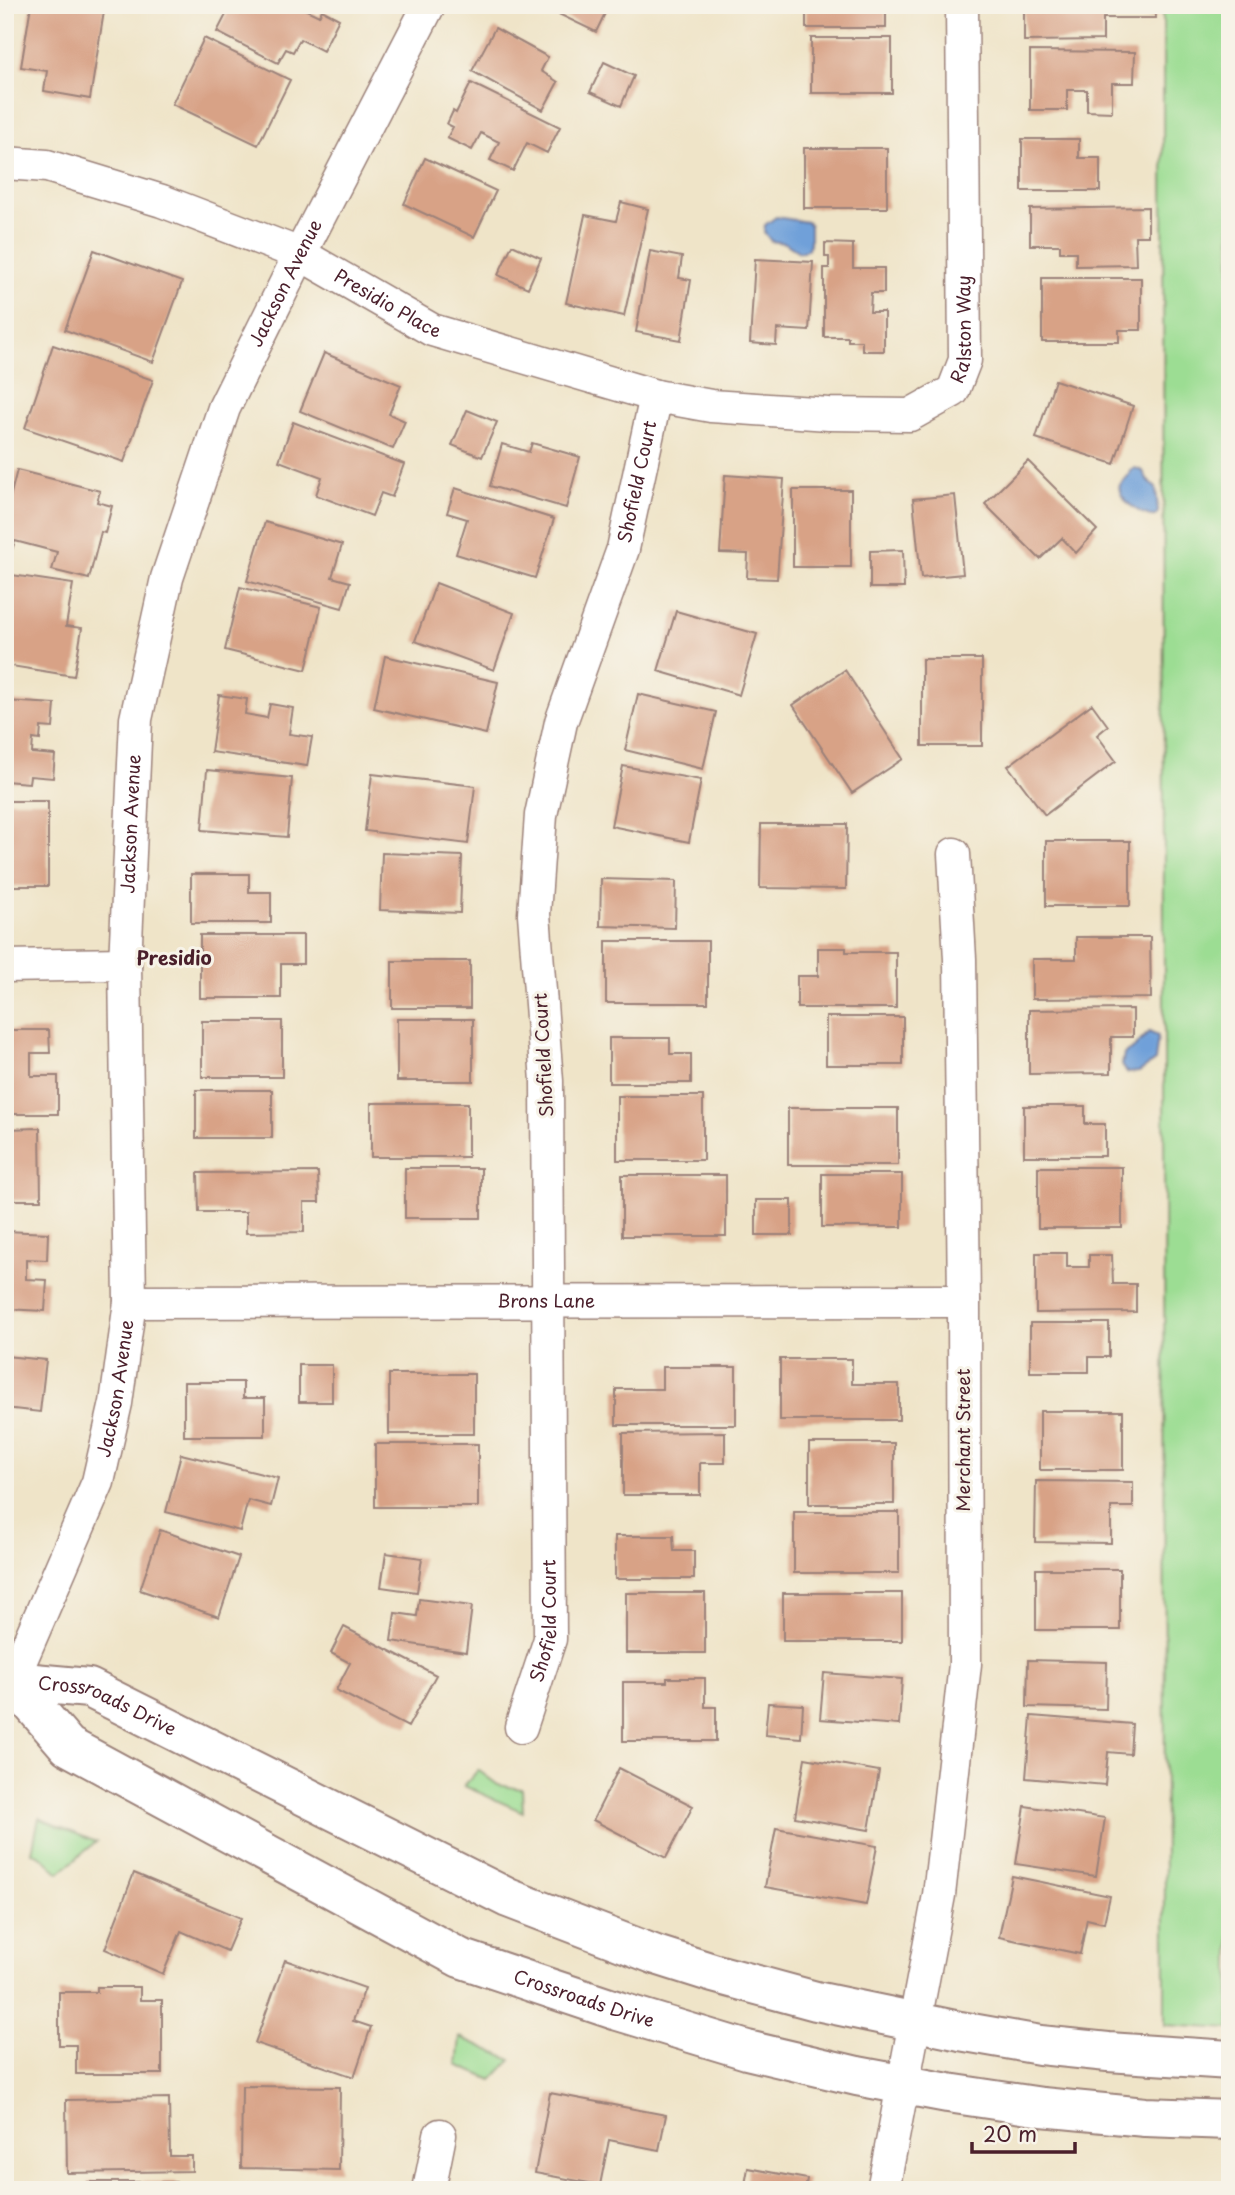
<svg xmlns="http://www.w3.org/2000/svg" width="1235" height="2195" viewBox="0 0 1235 2195" font-family="'Playpen Sans',sans-serif">
  <rect width="100%" height="100%" fill="#f7f3e8"/>
  <filter id="ink" filterUnits="userSpaceOnUse"><feTurbulence type="fractalNoise" baseFrequency=".0143" numOctaves="2"/><feDisplacementMap in="SourceGraphic" scale="14" xChannelSelector="R" yChannelSelector="G"/><feConvolveMatrix kernelMatrix="1 2 1 2 8 2 1 2 1" color-interpolation-filters="sRGB"/></filter>
  <filter id="wash" filterUnits="userSpaceOnUse"><feTurbulence type="fractalNoise" baseFrequency=".00686" numOctaves="4" result="noise"/><feDisplacementMap in="SourceGraphic" scale="28" xChannelSelector="R" yChannelSelector="G"/><feGaussianBlur stdDeviation="1.57" result="paint"/><feColorMatrix in="noise" values="0 0 0 0 0 0 0 0 0 0 0 0 0 0 0 0 0 1.4 0 .05"/><feComposite in="paint" operator="in"/></filter>
  <g filter="url(#wash)">
    <rect width="100%" height="100%" fill="#efe4c8"/>
    <path fill="#9cdd93" stroke="#737e5f" stroke-width="2" d="M1163 5H1230V2029L1165 2025Z
      M478 1770 498 1785 522 1789 523 1812 464 1786Z
      M39 1818 96 1842 59 1873 42 1857 32 1852Z
      M460 2037 511 2060 492 2080 457 2065Z"/>
    <path fill="#6fa0d9" stroke="#5c6082" stroke-width="2" d="M776 217 807 222 810 225V244L807 250 799 252 785 243 771 241 764 232 765 225Z
      M1135 468 1143 471 1147 480 1156 488 1158 512 1155 516C1143 518 1115 497 1120 485 1120 484 1127 477 1128 476 1133 467 1126 472 1135 468Z
      M1149 1032 1158 1036 1155 1061 1139 1072 1127 1073 1122 1065 1124 1054 1134 1048Z"/>
    <g id="blocks">
      <path fill="#d8a286" d="M31 5H105L90 99 44 91 47 71 21 67Z
        M231 5H303L302 8 319 16 322 10 339 19 323 51 300 39 293 52 286 49 278 63 217 32Z
        M540 5H609L596 32Z
        M806 5H886V28H806Z
        M1024 5H1155L1156 18H1103V40L1024 41Z
        M495 28 548 57 541 71 558 82 543 110 472 71Z
        M204 38 290 80 258 145 172 104Z
        M811 38H892V93H811Z
        M1030 51 1135 52 1134 83H1112V112L1087 111V90H1067V110H1030Z
        M604 62 634 76 621 106 590 92Z
        M471 83 560 127 547 153 527 143 513 171 490 160 499 142 481 133 472 150 447 138 453 127 447 124 453 111 456 113Z
        M1022 139H1079V158H1100V191H1022Z
        M804 148H887V208H804Z
        M425 158 496 191 474 237 404 204Z
        M621 202 648 209 624 316 566 303 585 215 616 221Z
        M1148 207V236H1135L1136 265 1076 266V252H1060V245H1030V209Z
        M825 243 853 244V268H884V293H871L870 312H884V351H862V341H848V337H824V268H829V257H825Z
        M512 245 541 258 528 288 498 275Z
        M94 250 182 282 153 362 65 330Z
        M650 251 682 257 679 278 691 280 681 340 636 332Z
        M755 259 813 262 809 331 777 329 776 345 750 343Z
        M1042 278H1141V330H1119V342H1042Z
        M53 345 153 380 124 462 25 428Z
        M324 353 401 385 389 414 405 421 393 449 300 411Z
        M1055 380 1133 406 1114 464 1036 438Z
        M467 410 497 422 482 457 452 445Z
        M293 422 404 464 392 497 381 493 372 516 316 495 322 477 279 461Z
        M532 443 580 457 566 508 490 486 502 444 529 452Z
        M1028 461 1097 530 1076 553 1062 538 1040 559 985 504Z
        M17 470 100 491 97 502 112 506 105 533 101 532 89 579 52 570 57 552 15 541 11 553 5 552V517Z
        M725 475 784 479 777 579 747 578 748 554 720 553Z
        M455 488 554 519 535 578 456 554 467 519 447 513Z
        M793 490H851V567H793Z
        M955 495 963 574 921 578 913 499Z
        M265 522 342 545 332 577 350 582 342 608 247 581Z
        M903 550 904 588H870V551Z
        M5 574 73 584 66 626 82 628 74 676 5 665Z
        M436 583 514 613 494 670 415 641Z
        M240 587 321 607 306 670 225 650Z
        M676 611 757 634 739 695 658 671Z
        M385 656 498 682 486 734 374 708Z
        M922 659H982V746H922Z
        M845 670 903 759 852 793 793 705Z
        M638 694 716 712 703 769 625 750Z
        M219 695 247 699 245 714 267 718 270 704 293 708 289 734 312 737 307 766 211 752Z
        M5 701 55 704 53 728 41 727 40 740 33 739 32 753 55 755 53 778 30 776 29 783 5 781Z
        M1092 704 1108 726 1097 735 1116 761 1045 815 1008 766Z
        M623 766 701 780 689 842 611 826Z
        M207 770 292 778 287 837 202 830Z
        M372 774 475 786 468 844 365 831Z
        M5 801H48V886H5Z
        M761 824H847L846 889 760 888Z
        M1046 841H1130V906H1046Z
        M382 853 462 856 460 913 380 910Z
        M191 874H249V892H271V923H191Z
        M601 879 676 881 675 928 600 926Z
        M200 935H303V964H281V998H200Z
        M1076 937H1150L1151 998 1032 999V959H1076Z
        M606 941H708V1003H606Z
        M818 948H846V952H896V1008H797V976H818Z
        M392 961H470V1008H392Z
        M1133 1009V1037H1111V1073L1029 1074V1010Z
        M826 1017H903V1065H826Z
        M397 1019H473V1081H397Z
        M202 1021H282V1077H202Z
        M5 1030H49L50 1053H31V1076H58V1114H5Z
        M609 1038H670V1054H691V1083H609Z
        M196 1090H272V1138H196Z
        M617 1096H703V1160H617Z
        M371 1103H468V1157H371Z
        M1024 1106H1085V1124H1105V1156H1024Z
        M788 1108H898V1165H788Z
        M40 1128 41 1200H5V1129Z
        M1038 1167H1122V1228H1038Z
        M405 1168H481V1218H405Z
        M318 1172 319 1202H304V1232L246 1233V1212H199L198 1173Z
        M822 1174H902V1227H822Z
        M622 1175H726V1236H622Z
        M756 1200H792V1235H756Z
        M5 1231 48 1233 47 1260 26 1259V1279L47 1280 45 1311 5 1309Z
        M1036 1253H1067V1267H1089V1255H1112L1113 1284H1136V1312L1036 1313Z
        M1030 1323H1109V1357H1089V1372H1030Z
        M5 1356 46 1360 40 1412 5 1408Z
        M780 1359H852V1384H899V1420H780Z
        M299 1365H332V1402H299Z
        M662 1367H736V1425H616V1389H662Z
        M389 1374H474V1434H389Z
        M184 1382H243V1398H265V1436H184Z
        M1040 1411H1123V1470H1040Z
        M725 1432V1463H700V1495H623V1433Z
        M809 1443H894V1504H809Z
        M375 1444H478V1507H375Z
        M181 1454 278 1478 271 1506 248 1500 240 1531 166 1512Z
        M5 1476 11 1477 6 1495H5Z
        M1036 1481 1133 1482V1507H1111V1543L1035 1542Z
        M794 1512H899V1573H794Z
        M160 1530 239 1557 219 1617 140 1590Z
        M615 1536H673L674 1551H694V1579H615Z
        M386 1553 422 1558 417 1592 381 1587Z
        M1036 1569H1120V1630H1036Z
        M626 1593H705V1653H626Z
        M783 1593H902V1641H783Z
        M419 1599 472 1606 466 1652 391 1641 395 1613 417 1616Z
        M344 1627 436 1675 408 1727 336 1690 350 1663 331 1653Z
        M1028 1660 1107 1662 1106 1709 1027 1707Z
        M824 1673 902 1679 899 1725 820 1719Z
        M667 1678H705V1707H716V1741H623V1682H667Z
        M768 1703 803 1705 801 1738 765 1735Z
        M1031 1716 1132 1724 1130 1754 1108 1752 1105 1785 1026 1778Z
        M805 1758 879 1771 869 1830 795 1817Z
        M619 1768 693 1806 666 1858 593 1820Z
        M1025 1806 1105 1818 1096 1876 1016 1864Z
        M776 1828 877 1846 866 1905 765 1887Z
        M134 1873 241 1918 227 1951 181 1931 163 1974 105 1949Z
        M1012 1876 1110 1896 1104 1923 1087 1919 1080 1954 999 1937Z
        M285 1960 365 1988 353 2021 371 2027 354 2077 255 2043Z
        M97 1987H140V2000H162V2074H76V2045H59V1992H97Z
        M242 2086 340 2087 339 2170 241 2168Z
        M550 2093 666 2115 659 2150 609 2140 600 2185 535 2173Z
        M169 2098 170 2156H192V2171L67 2173 66 2100Z
        M748 2168 807 2179 805 2190H744Z
        M88 2182H176V2190H88Z
        M338 2186V2190H272V2187Z"/>
    </g>
  </g>
  <g filter="url(#ink)">
    <use href="#blocks" fill-opacity="0" stroke="#9c827a" stroke-width="2"/>
    <g fill="none" stroke-linecap="round" stroke-linejoin="round">
      <g stroke="#9c827a" stroke-width="35">
        <g id="street">
          <path id="s1" d="M5 163 47 166 162 201 300 254 432 330 656 396 711 406 829 414 910 415 953 391 965 360 962 5"/>
          <path d="M5 966 125 964"/>
          <path id="s2" d="M130 1302 964 1301"/>
          <path id="s3" d="M12 1681 98 1482 116 1403 130 1302 125 964 136 719 167 578 224 408 300 254 429 5"/>
          <path id="s4" d="M521 1727 550 1639 547 1081 534 914 541 815 561 722 623 549 656 396"/>
          <path d="M429 2190 440 2135"/>
          <path d="M883 2190 939 1895 965 1664 964 1301 960 959 954 854"/>
        </g>
      </g>
      <g stroke="#9c827a" stroke-width="42">
        <g id="secondary">
          <path id="s5" d="M5 1679 12 1681 89 1688 508 1898 656 1955 713 1973 816 2001 960 2031 1040 2045 1108 2052 1230 2060"/>
          <path id="s6" d="M12 1681 68 1746 460 1958 618 2011 747 2050 857 2076 948 2093 1042 2107 1145 2117 1230 2120"/>
        </g>
      </g>
      <use href="#street" stroke="#fff" stroke-width="32"/>
      <use href="#secondary" stroke="#fff" stroke-width="38"/>
    </g>
  </g>
  <g text-anchor="middle" stroke-width="6" stroke-linejoin="round" paint-order="stroke">
    <g font-size="18" fill="#4a1f2b" stroke="#f7f3e8">
      <text dy="6" stroke="none"><textPath href="#s3" startOffset="1446">Jackson Avenue</textPath></text>
      <text dy="6" stroke="none"><textPath href="#s1" startOffset="411">Presidio Place</textPath></text>
      <text dy="6" stroke="none"><textPath href="#s1" startOffset="1064">Ralston Way</textPath></text>
      <text dy="6" stroke="none"><textPath href="#s4" startOffset="1265">Shofield Court</textPath></text>
      <text dy="6" stroke="none"><textPath href="#s3" startOffset="878">Jackson Avenue</textPath></text>
      <text transform="translate(544 1055) rotate(-93)" y="6">Shofield Court</text>
      <text dy="6" stroke="none"><textPath href="#s2" startOffset="416">Brons Lane</textPath></text>
      <text dy="6" stroke="none"><textPath href="#s3" startOffset="312">Jackson Avenue</textPath></text>
      <text transform="translate(964 1440) rotate(-90)" y="6">Merchant Street</text>
      <text dy="6" stroke="none"><textPath href="#s4" startOffset="110">Shofield Court</textPath></text>
      <text dy="6" stroke="none"><textPath href="#s5" startOffset="107">Crossroads Drive</textPath></text>
      <text dy="6" stroke="none"><textPath href="#s6" startOffset="662">Crossroads Drive</textPath></text>
    </g>
    <g font-size="19" font-weight="bold" fill="#4a1f2b" stroke="#f7f3e8">
      <text x="174" y="965">Presidio</text>
    </g>
  </g>
  <rect width="1235" height="2195" fill="none" stroke="#f7f3e8" stroke-width="28"/>
  <path d="M972 2142v10h103v-10" fill="none" stroke="#4a1f2b" stroke-width="3.5"/>
  <text x="983" y="2142" font-size="21" fill="#4a1f2b" stroke="#f7f3e8" stroke-width="5" paint-order="stroke">20 m</text>
</svg>
